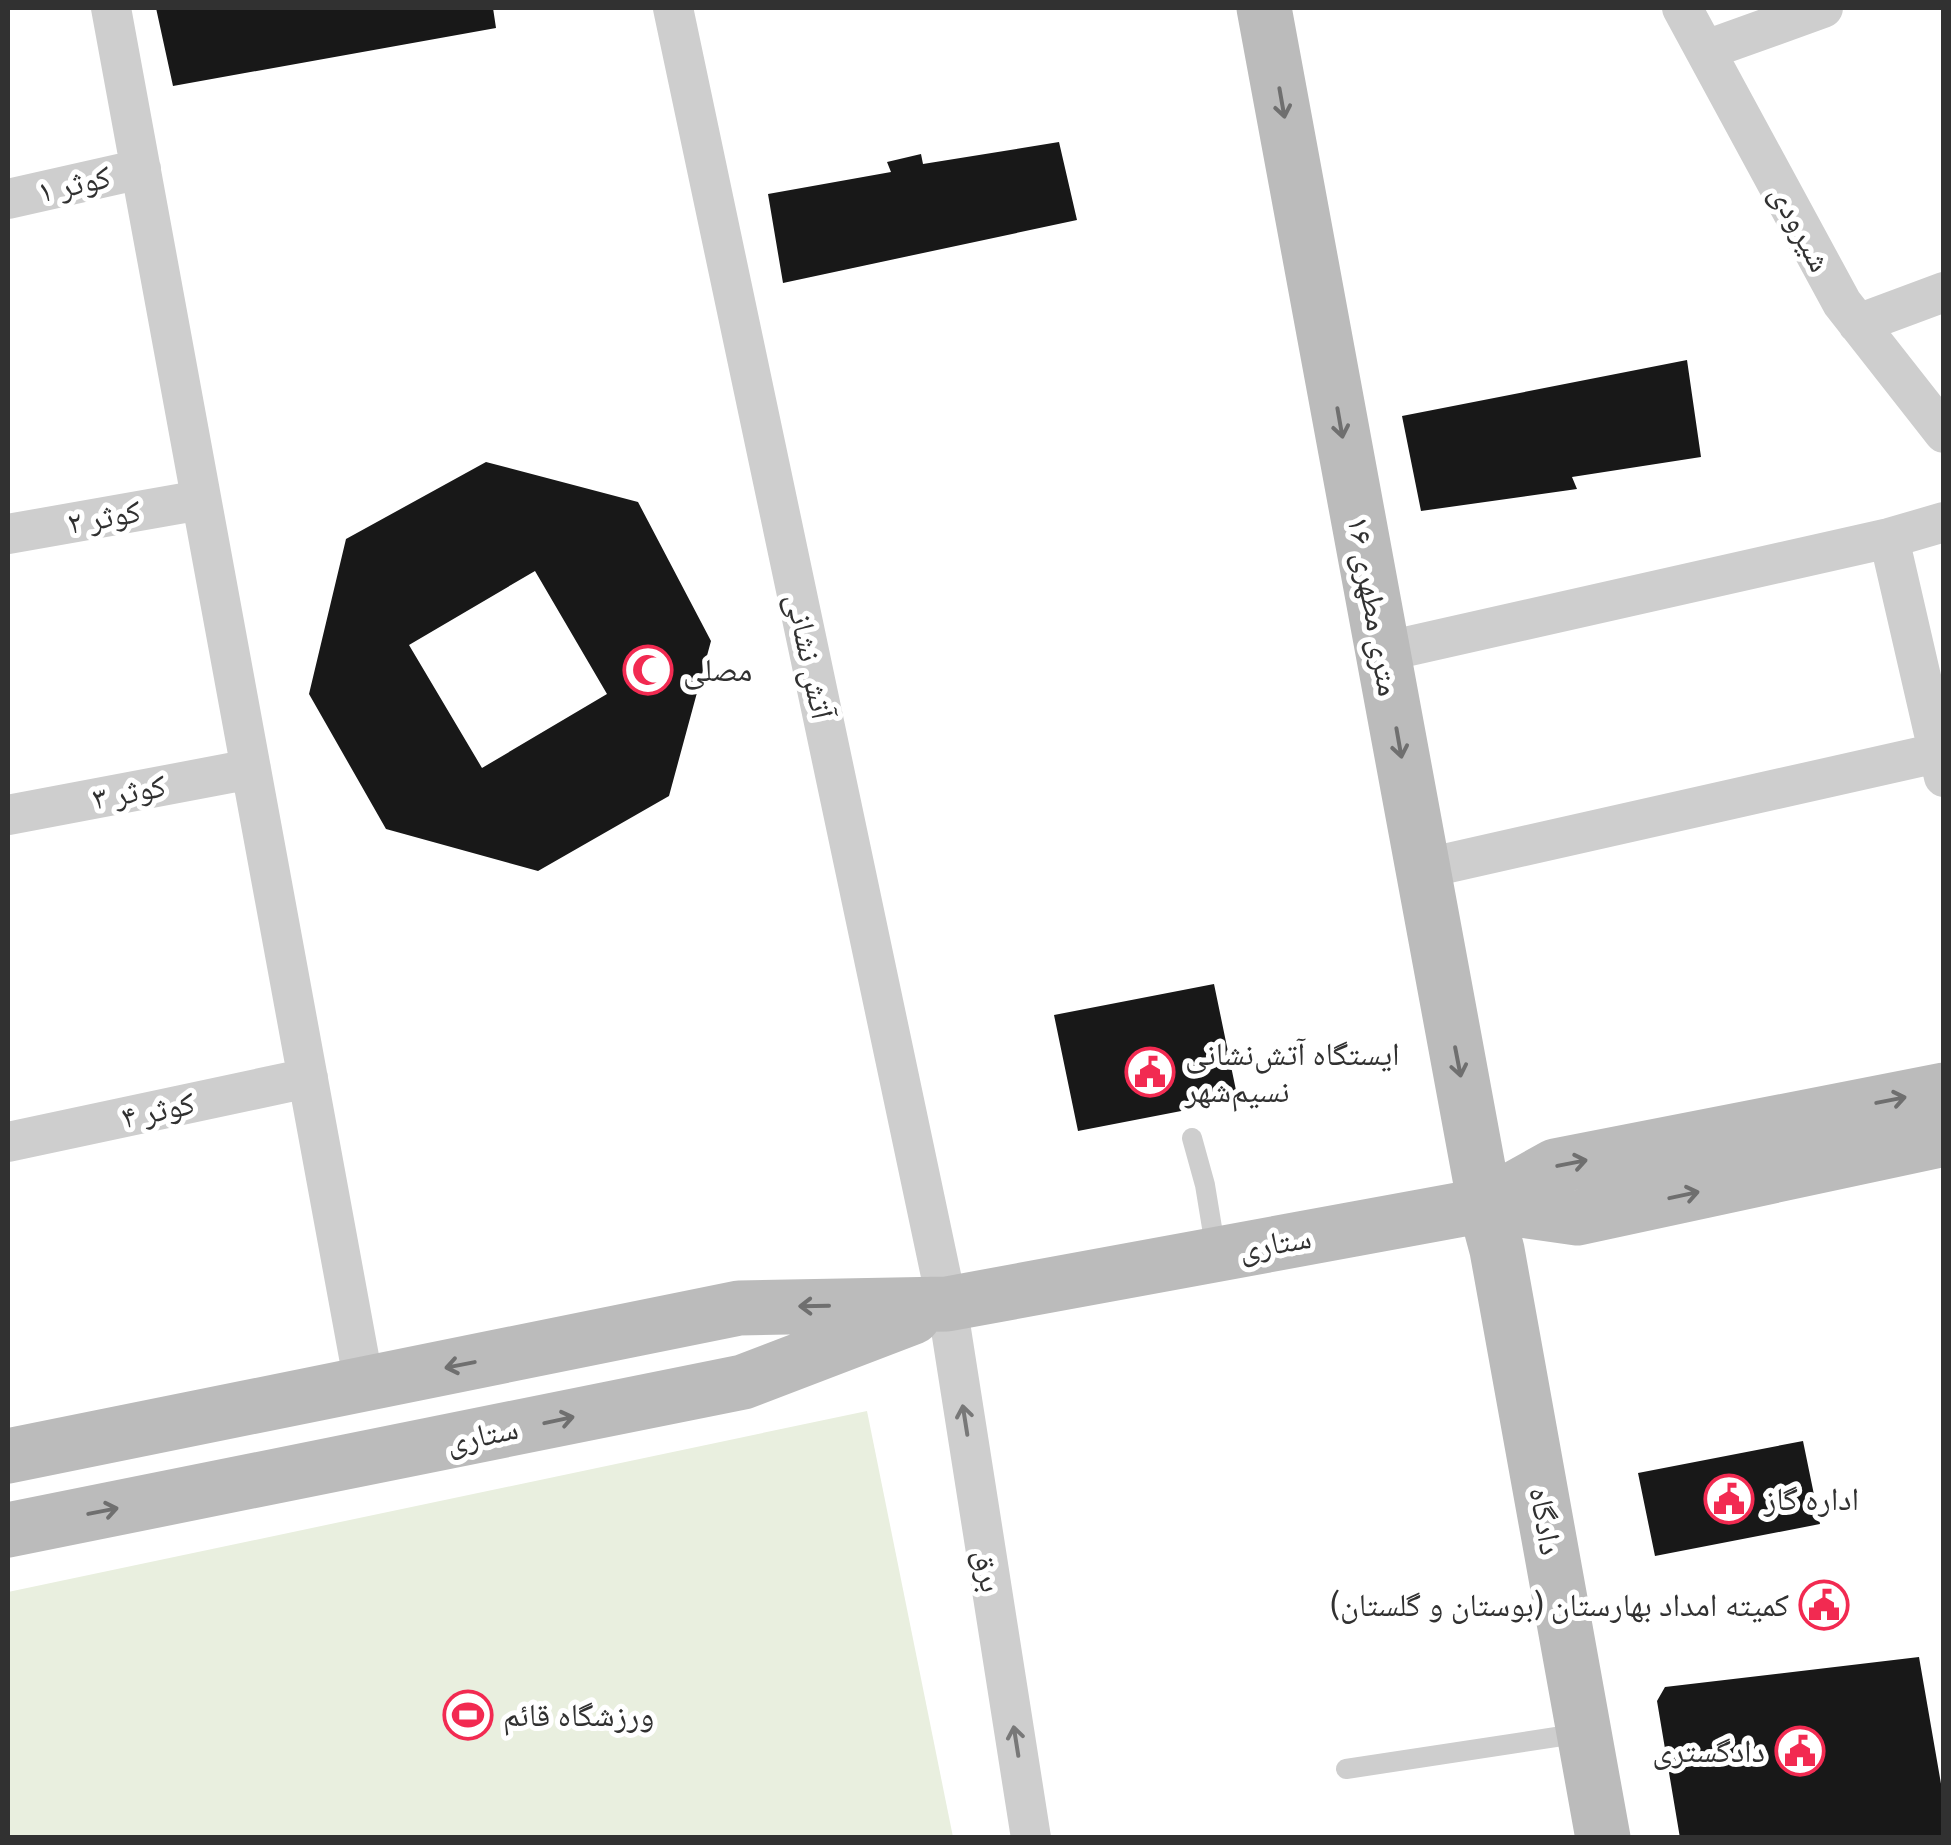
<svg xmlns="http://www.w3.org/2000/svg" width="1951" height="1845" viewBox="0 0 1951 1845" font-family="'Fira Sans Condensed','Noto Naskh Arabic',sans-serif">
  <rect width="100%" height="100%" fill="#fff"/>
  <path fill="#e9efdf" d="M867 1411 953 1837H8V1592Z"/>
  <path fill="#181818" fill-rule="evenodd" d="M156 8H493L496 28 173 86Z
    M1059 142 1077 220 783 283 768 194 891 172 887 162 921 154 923 164Z
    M1687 360 1701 457 1572 477 1577 489 1421 511 1402 416Z
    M486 462 638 502 711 641 669 796 538 871 386 829 309 694 346 539ZM535 571 607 694 482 768 409 645Z
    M1214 984 1238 1100 1078 1131 1054 1015Z
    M1803 1441 1820 1524 1655 1556 1638 1473Z
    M1919 1657 1944 1801V1838H1680L1657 1701 1665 1687Z"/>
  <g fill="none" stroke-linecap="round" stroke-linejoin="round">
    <path stroke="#cecece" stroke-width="20" d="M1192 1138 1205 1185 1216 1252
      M1346 1769 1582 1733"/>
    <path stroke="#cecece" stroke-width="40" d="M111 8 364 1384
      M673 8 947 1304 1031 1838
      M1682 8 1842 303 1944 433
      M1706 50 1823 8
      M8 199 141 169
      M1858 324 1944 292
      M8 534 201 500
      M1889 538 1944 777
      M1383 652 1889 538 1944 522
      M8 815 251 769
      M1422 869 1937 753
      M8 1142 308 1078"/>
    <path stroke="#bbb" stroke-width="55" d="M1264 8 1485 1205 1497 1250 1603 1838
      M1485 1205 1577 1218 1944 1139
      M8 1456 739 1308 947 1304 1485 1205 1555 1166 1944 1090
      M8 1530 743 1382 913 1317"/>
  </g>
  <defs><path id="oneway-shaft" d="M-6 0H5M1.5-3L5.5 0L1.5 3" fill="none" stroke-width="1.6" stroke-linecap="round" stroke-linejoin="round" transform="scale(2.5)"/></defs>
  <g stroke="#6f6f6f">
    <use href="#oneway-shaft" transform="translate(1282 103) rotate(80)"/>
    <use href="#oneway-shaft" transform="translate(1340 423) rotate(80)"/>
    <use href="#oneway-shaft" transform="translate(1399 743) rotate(80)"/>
    <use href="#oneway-shaft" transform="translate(1458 1062) rotate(79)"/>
    <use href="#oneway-shaft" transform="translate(1891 1100) rotate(-11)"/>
    <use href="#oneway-shaft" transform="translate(1572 1163) rotate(-11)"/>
    <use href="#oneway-shaft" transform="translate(1684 1195) rotate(-12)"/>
    <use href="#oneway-shaft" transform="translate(814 1306) rotate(179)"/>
    <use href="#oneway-shaft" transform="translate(460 1365) rotate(169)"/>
    <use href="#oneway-shaft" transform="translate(559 1420) rotate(-12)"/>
    <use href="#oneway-shaft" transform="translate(103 1511) rotate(-11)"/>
  </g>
  <g stroke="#787878">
    <use href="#oneway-shaft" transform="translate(965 1420) rotate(-99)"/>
    <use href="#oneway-shaft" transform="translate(1016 1741) rotate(-99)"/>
  </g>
  <defs>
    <g id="mosque-ring" transform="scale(2.5)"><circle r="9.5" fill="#fff" stroke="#f22a51" stroke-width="1.5"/><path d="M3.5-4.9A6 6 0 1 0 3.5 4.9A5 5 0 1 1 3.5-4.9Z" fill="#f22a51"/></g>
    <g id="civic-ring" transform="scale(2.5)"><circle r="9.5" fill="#fff" stroke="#f22a51" stroke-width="1.5"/><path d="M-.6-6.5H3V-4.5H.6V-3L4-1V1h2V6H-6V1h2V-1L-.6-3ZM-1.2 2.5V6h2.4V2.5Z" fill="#f22a51"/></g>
    <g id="stadium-ring" transform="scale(2.5)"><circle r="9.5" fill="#fff" stroke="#f22a51" stroke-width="1.5"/><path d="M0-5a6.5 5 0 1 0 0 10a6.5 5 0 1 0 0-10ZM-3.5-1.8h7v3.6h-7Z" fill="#f22a51"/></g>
  </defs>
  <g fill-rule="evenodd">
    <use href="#mosque-ring" x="648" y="670"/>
    <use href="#civic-ring" x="1150" y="1072"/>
    <use href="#civic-ring" x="1729" y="1499"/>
    <use href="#civic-ring" x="1824" y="1605"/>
    <use href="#stadium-ring" x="468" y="1715"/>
    <use href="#civic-ring" x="1800" y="1751"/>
  </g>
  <g text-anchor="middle" stroke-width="10" stroke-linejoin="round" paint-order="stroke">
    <g font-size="32" fill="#313131" stroke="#fff">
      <text transform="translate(74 184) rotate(-13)" y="11">کوثر ۱</text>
      <text transform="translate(1801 228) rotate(62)" y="11">شیرودی</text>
      <text transform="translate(104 517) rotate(-10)" y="11">کوثر ۲</text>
      <text transform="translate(1374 606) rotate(80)" y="11">۱۶ متری مطهری</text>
      <text transform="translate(810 656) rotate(78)" y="11">آتش نشانی</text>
      <text transform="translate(129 792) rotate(-11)" y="11">کوثر ۳</text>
      <text transform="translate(158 1110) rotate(-12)" y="11">کوثر ۴</text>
      <text transform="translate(1275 1243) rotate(-10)" y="11">ستاری</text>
      <text transform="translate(482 1435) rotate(-12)" y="11">ستاری</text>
      <text transform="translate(1546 1521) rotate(80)" y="11">دادگاه</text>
      <text transform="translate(989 1571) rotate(81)" y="11">برق</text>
    </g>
    <g font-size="32" fill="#313131" stroke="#fff" text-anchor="start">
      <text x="683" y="681">مصلی</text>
      <text x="1185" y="1065">ایستگاه آتش‌نشانی<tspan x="1185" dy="37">نسیم‌شهر</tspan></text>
      <text x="1764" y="1510">اداره گاز</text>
      <text x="1789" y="1616" text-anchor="end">کمیته امداد بهارستان (بوستان و گلستان)</text>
      <text x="503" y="1726">ورزشگاه قائم</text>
      <text x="1765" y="1762" text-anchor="end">دادگستری</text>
    </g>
  </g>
  <rect width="1951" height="1845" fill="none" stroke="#313131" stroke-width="20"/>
</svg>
